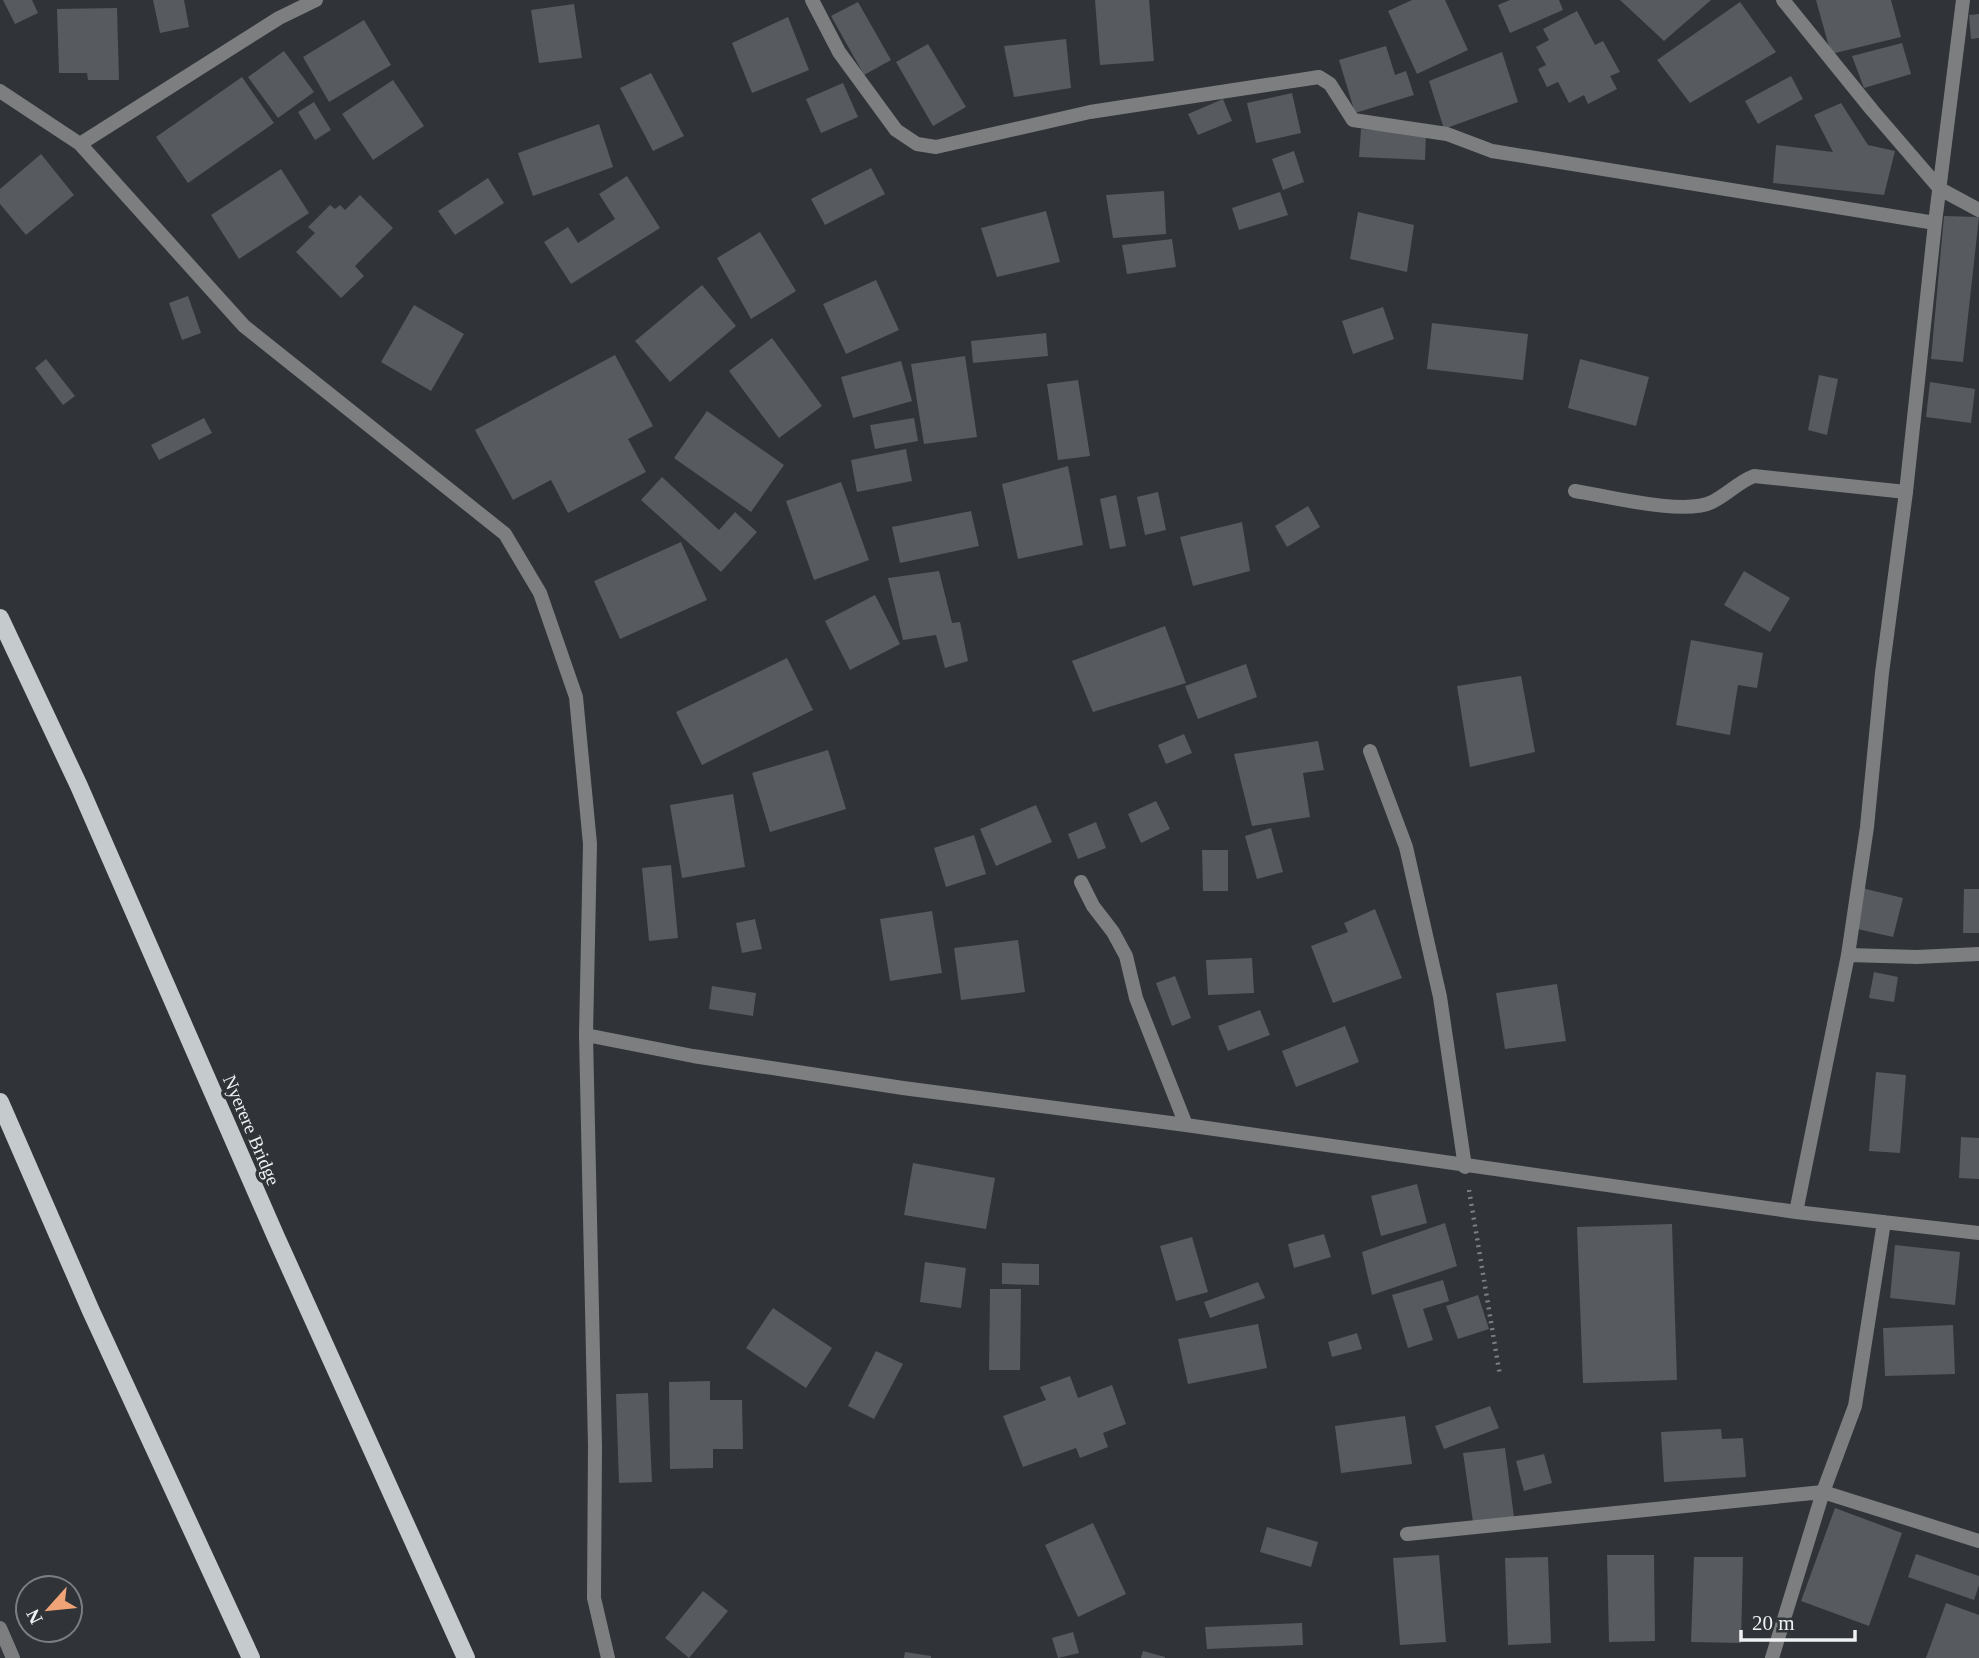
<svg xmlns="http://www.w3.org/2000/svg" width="1979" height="1658" viewBox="0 0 1979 1658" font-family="Georgia,serif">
  <rect width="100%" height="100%" fill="#303337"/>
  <path fill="#575a5e" d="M3 0H32L38 13 15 24Z
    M153 0H184L189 27 160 33Z
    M1095 0H1149L1154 61 1100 65Z
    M1412 0H1445L1468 50 1417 74 1388 11Z
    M1510 0H1559L1563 10 1510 33 1498 5Z
    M1620 0H1711L1664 41Z
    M1816 0H1891L1901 37 1831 54Z
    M858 2 891 60 864 75 831 16Z
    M1740 2 1776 52 1690 103 1657 60Z
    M574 4 582 58 539 63 531 10Z
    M117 8 119 80H88L87 73H59L57 9Z
    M1577 11 1595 45 1603 41 1620 72 1610 76 1617 89 1588 104 1584 95 1569 103 1558 82 1547 87 1538 69 1546 65 1536 47 1549 40 1543 29Z
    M1979 14V38L1971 39 1969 15Z
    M788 17 809 70 752 93 732 43Z
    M364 20 391 65 329 102 303 57Z
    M1066 39 1071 88 1014 97 1004 46Z
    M1902 43 1911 74 1864 88 1852 56Z
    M928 44 966 107 933 126 896 62Z
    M1386 46 1395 75 1406 71 1414 95 1355 113 1339 60Z
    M284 51 314 92 278 118 248 77Z
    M1502 52 1518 102 1444 129 1429 81Z
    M651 73 684 136 653 151 620 88Z
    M1791 76 1803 99 1758 124 1745 101Z
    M242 77 274 123 188 183 156 137Z
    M393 80 424 126 373 160 342 114Z
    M843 83 858 117 821 133 806 99Z
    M1292 93 1301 133 1256 143 1247 103Z
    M1223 99 1232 121 1198 135 1188 114Z
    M314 102 331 130 315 140 298 112Z
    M1841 103 1868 145 1895 151 1884 195 1773 183 1776 145 1833 152 1814 115Z
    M599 124 613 167 533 196 518 153Z
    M1361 129 1426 133 1425 160 1359 157Z
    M1294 151 1304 182 1283 190 1272 159Z
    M41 154 74 195 26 235 0 204V189Z
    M871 168 885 194 825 225 811 199Z
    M281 169 309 213 239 259 211 215Z
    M627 176 660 228 571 284 544 242 568 227 578 243 615 219 599 194Z
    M488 178 504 203 455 235 438 211Z
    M1164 191 1166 234 1113 238 1106 195Z
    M1280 192 1288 215 1239 230 1232 208Z
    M360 195 393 228 355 266 364 276 341 298 296 252 315 233 308 227 330 205 335 209 340 205 345 210Z
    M1046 211 1060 262 997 277 981 228Z
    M1358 212 1414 225 1407 272 1350 259Z
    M1944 216 1979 217 1963 362 1931 359Z
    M760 232 796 291 751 319 717 258Z
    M1172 239 1176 267 1127 274 1122 245Z
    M876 280 899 330 846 354 823 304Z
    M702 285 736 326 670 382 635 341Z
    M188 296 201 333 182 340 169 303Z
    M414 305 464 334 431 391 381 362Z
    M1383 307 1394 339 1353 354 1342 321Z
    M1432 323 1528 334 1523 380 1427 369Z
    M1046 333 1048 356 973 363 971 341Z
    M772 338 822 406 779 438 729 371Z
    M615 355 653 426 628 439 646 472 568 513 551 480 513 500 475 430Z
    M965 356 977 437 924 444 911 364Z
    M46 359 75 396 63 405 35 368Z
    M1580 359 1649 377 1636 426 1568 408Z
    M901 361 912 401 853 418 841 377Z
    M1819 375 1838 379 1827 435 1808 430Z
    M1078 380 1090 456 1058 460 1047 384Z
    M1930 382 1975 389 1971 423 1926 417Z
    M707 411 784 465 751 512 674 458Z
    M204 418 212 433 159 460 151 445Z
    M914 418 918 441 875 449 870 425Z
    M906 449 912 481 857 492 851 460Z
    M1068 466 1083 545 1018 559 1002 484Z
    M662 477 719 530 735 512 757 532 721 572 641 500Z
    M841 482 869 560 814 580 786 501Z
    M1158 492 1166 530 1145 535 1137 497Z
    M1116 495 1126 546 1110 549 1100 499Z
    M1308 506 1320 527 1287 547 1275 526Z
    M971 511 979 546 900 563 892 527Z
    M1242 522 1250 571 1193 586 1180 537Z
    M681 542 707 600 620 639 594 581Z
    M939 571 952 623 960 622 968 661 945 668 936 635 903 640 888 578Z
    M1744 571 1790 598 1770 632 1724 605Z
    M875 595 900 644 850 670 825 621Z
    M1165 626 1186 683 1093 712 1072 661Z
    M1691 640 1763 653 1757 688 1738 685 1730 735 1676 725Z
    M787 658 813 710 702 765 676 712Z
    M1246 664 1257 697 1198 719 1185 686Z
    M1521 676 1535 752 1470 767 1457 686Z
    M1184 734 1192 753 1166 764 1158 745Z
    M1318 741 1324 770 1303 773 1310 817 1252 826 1234 754Z
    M828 750 846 809 770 832 752 773Z
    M733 794 745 867 682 878 670 805Z
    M1156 801 1170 829 1141 843 1128 814Z
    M1036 805 1052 842 996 866 980 829Z
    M1096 822 1106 848 1078 859 1068 834Z
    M1271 828 1283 872 1257 879 1245 836Z
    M974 835 986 874 946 887 934 848Z
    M1202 850H1228V891H1203Z
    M671 865 678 938 649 941 642 868Z
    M1862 888 1903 898 1893 937 1853 928Z
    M1964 889H1979V933H1963Z
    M1375 909 1402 978 1333 1003 1311 946 1348 932 1344 923Z
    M932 911 942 973 890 981 880 919Z
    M755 919 762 949 742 953 736 923Z
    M1018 940 1025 992 961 1000 954 948Z
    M1252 958 1254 993 1208 995 1206 960Z
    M1874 972 1898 977 1894 1002 1869 998Z
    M1175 976 1191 1018 1172 1026 1156 983Z
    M1557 984 1566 1041 1505 1049 1496 993Z
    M712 986 756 993 753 1016 709 1009Z
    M1260 1010 1270 1035 1228 1051 1218 1026Z
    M1345 1026 1359 1062 1296 1087 1282 1051Z
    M1876 1072 1906 1075 1900 1153 1869 1151Z
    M1961 1137 1979 1138V1179L1959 1178Z
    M913 1163 995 1178 986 1229 904 1215Z
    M1417 1184 1427 1223 1381 1236 1371 1196Z
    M1445 1223 1457 1266 1372 1295 1362 1252Z
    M1672 1224 1677 1380 1583 1383 1577 1227Z
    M1324 1234 1331 1257 1294 1268 1288 1244Z
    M1192 1237 1208 1292 1176 1301 1160 1246Z
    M1895 1245 1960 1252 1955 1305 1890 1298Z
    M925 1262 966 1268 961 1308 920 1302Z
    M1002 1263 1039 1264V1285L1002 1284Z
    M1443 1280 1449 1301 1423 1309 1433 1340 1408 1348 1392 1295Z
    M1258 1282 1265 1298 1210 1318 1204 1302Z
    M990 1289H1021L1020 1370H989Z
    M1478 1295 1489 1329 1458 1339 1446 1306Z
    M773 1308 832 1348 806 1388 746 1348Z
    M1258 1324 1267 1368 1188 1384 1178 1339Z
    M1953 1325 1955 1374 1885 1376 1883 1328Z
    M1357 1333 1362 1349 1332 1357 1328 1342Z
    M876 1351 903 1364 874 1419 848 1406Z
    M1070 1376 1078 1398 1112 1385 1126 1424 1103 1433 1108 1447 1080 1458 1076 1448 1023 1467 1003 1416 1046 1400 1040 1387Z
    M710 1381V1400H742L743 1449H713V1468L670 1469 669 1382Z
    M648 1393 652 1482 619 1483 616 1394Z
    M1490 1406 1499 1428 1444 1449 1435 1426Z
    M1405 1416 1412 1464 1341 1473 1335 1426Z
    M1721 1429 1722 1439 1743 1438 1746 1477 1664 1482 1661 1432Z
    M1505 1448 1514 1517 1473 1522 1463 1453Z
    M1544 1454 1552 1483 1524 1491 1516 1461Z
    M1835 1508 1902 1533 1869 1626 1801 1601Z
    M1093 1523 1126 1594 1078 1617 1045 1545Z
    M1267 1527 1318 1542 1311 1567 1260 1552Z
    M1916 1554 1979 1576V1585L1974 1600 1908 1577Z
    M1439 1555 1446 1642 1400 1645 1393 1558Z
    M1607 1555H1654L1655 1641 1609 1642Z
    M1548 1557 1551 1643 1508 1645 1505 1558Z
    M1694 1557H1743L1741 1643 1691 1642Z
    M703 1591 728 1611 689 1658 665 1638Z
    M1946 1603 1979 1615V1658H1926Z
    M1302 1623 1303 1645 1207 1649 1205 1627Z
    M1073 1632 1079 1653 1058 1658 1052 1638Z
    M1143 1651 1165 1657V1658H1141Z
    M905 1652 931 1656V1658H904Z"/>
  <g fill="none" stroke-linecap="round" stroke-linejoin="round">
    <path stroke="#7c7f82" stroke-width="4.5" stroke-dasharray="2 5" stroke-linecap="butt" d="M1469 1190 1500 1376"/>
    <path stroke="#7c7e80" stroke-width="14" d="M1575 491C1607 496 1685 516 1712 502 1727 495 1738 482 1754 476L1906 492
      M0 1628 13 1658"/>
    <path stroke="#7c7e80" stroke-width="14" d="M812 0 839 52 896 130 917 144 936 147 1090 112 1319 77 1330 84 1353 120 1447 134 1492 151 1935 223
      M1783 0 1872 110 1940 189 1979 210
      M0 91 80 144 244 326 505 534 540 593 576 697 590 844 586 1035 595 1446 594 1598 608 1658
      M80 144 279 18 316 0
      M1370 751 1406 847 1440 997 1465 1167
      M1081 882 1093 906 1113 932 1126 956 1136 998 1186 1125
      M1848 955 1917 957 1979 954
      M586 1035 693 1056 903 1088 1186 1125 1796 1212 1979 1233
      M1796 1212 1848 955 1867 827 1882 673 1906 492 1935 223 1963 0
      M1407 1534 1823 1492 1979 1541
      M1772 1658 1823 1492 1855 1406 1884 1222"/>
    <path stroke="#c5cacc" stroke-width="18" d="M0 618 79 786 276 1237 466 1658
      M0 1102 91 1311 251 1658"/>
  </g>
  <g text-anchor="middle" stroke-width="7" stroke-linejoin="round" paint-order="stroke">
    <g font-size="19" fill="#eff1f3" stroke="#303337">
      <text transform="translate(252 1130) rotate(67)" y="7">Nyerere Bridge</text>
    </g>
  </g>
  <g transform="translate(49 1609) rotate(243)"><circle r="33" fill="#303337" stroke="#7c7f82" stroke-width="2"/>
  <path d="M0-5L12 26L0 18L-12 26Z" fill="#efa377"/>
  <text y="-10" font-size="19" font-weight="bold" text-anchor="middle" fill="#eff1f3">N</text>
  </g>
  <path d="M1741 1630v10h114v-10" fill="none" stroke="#eff1f3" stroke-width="3.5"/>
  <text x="1752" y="1630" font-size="21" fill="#eff1f3" stroke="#303337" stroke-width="5" paint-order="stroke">20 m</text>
</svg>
